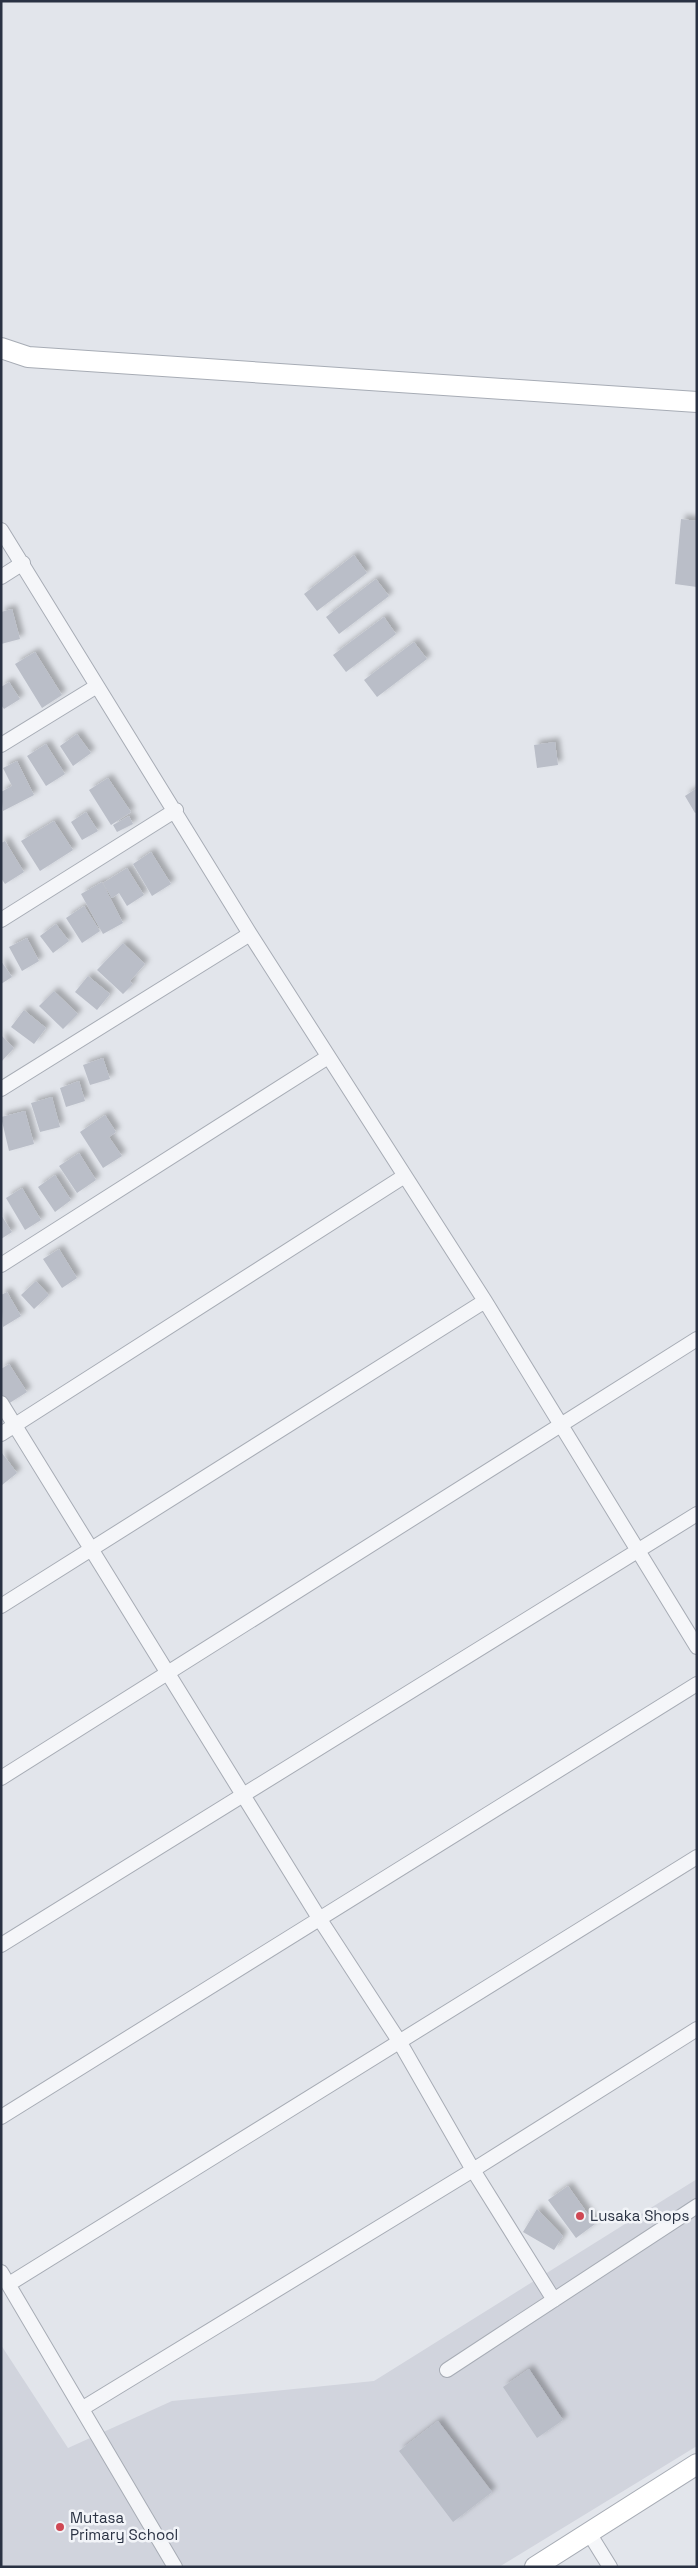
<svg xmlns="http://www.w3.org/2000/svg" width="698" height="2568" viewBox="0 0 698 2568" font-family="'Space Grotesk',sans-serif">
  <defs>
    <filter id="shadow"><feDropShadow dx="4.5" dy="-4.5" stdDeviation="2.5" flood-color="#0004"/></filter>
  </defs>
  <rect width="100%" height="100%" fill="#e2e5eb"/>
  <path fill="#d1d4dd" d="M697 2179V2446L499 2567H1V2345L68 2448 172 2401 374 2381Z"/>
  <path fill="#babec8" filter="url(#shadow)" d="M681 519 697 521V587L675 584Z
    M354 555 367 573 317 611 304 594Z
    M376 579 389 596 339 634 326 617Z
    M12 609 20 639 1 644V612Z
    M384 617 396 634 346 672 333 655Z
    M414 642 427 659 377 697 364 680Z
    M35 652 62 695 42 708 15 664Z
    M9 682 20 699 4 709 1 705V687Z
    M77 734 91 753 73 766 60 746Z
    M555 742 558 765 537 768 534 745Z
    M46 744 65 774 46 786 27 756Z
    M17 761 34 795 3 811 1 792 12 786 3 768Z
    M108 778 131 812 111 825 89 790Z
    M697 788V812L695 813 685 796Z
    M86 812 98 831 82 840 71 822Z
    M129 816 133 824 117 832 113 825Z
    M54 821 73 850 40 871 21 841Z
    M5 841 24 872 5 884 1 878V843Z
    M151 852 171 884 152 896 133 864Z
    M127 868 144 895 127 906 119 893 112 898 103 883Z
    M102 882 123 923 103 934 81 894Z
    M84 906 100 931 82 943 66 918Z
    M56 924 69 941 53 953 40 936Z
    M27 938 39 961 22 971 9 947Z
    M123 943 145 964 130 981 133 984 123 994 97 970Z
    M1 961 12 977 1 984Z
    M88 976 110 994 97 1010 75 992Z
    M54 991 78 1014 63 1029 39 1006Z
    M24 1010 46 1028 34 1044 11 1027Z
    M1 1035 14 1048 1 1062Z
    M103 1058 110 1079 90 1085 83 1065Z
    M79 1081 85 1101 66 1107 60 1088Z
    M52 1097 60 1127 40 1132 31 1103Z
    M25 1111 34 1144 9 1151 1 1117Z
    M105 1115 116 1132 109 1137 122 1156 103 1168 80 1132Z
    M79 1153 96 1180 77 1193 59 1166Z
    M55 1175 71 1200 55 1212 38 1187Z
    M22 1188 41 1220 25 1230 6 1198Z
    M1 1215 12 1232 1 1239Z
    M59 1249 77 1278 62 1288 43 1259Z
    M36 1281 49 1295 34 1309 21 1295Z
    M7 1292 21 1316 3 1327 1 1295Z
    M9 1364 27 1392 8 1404 1 1393V1369Z
    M2 1453 17 1473 2 1485 1 1454Z
    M568 2186 595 2224 576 2238 548 2200Z
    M537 2209 563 2236 554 2250 523 2232Z
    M529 2369 563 2420 537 2438 503 2387Z
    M438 2421 492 2492 453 2522 399 2451Z"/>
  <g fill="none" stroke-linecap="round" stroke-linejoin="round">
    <g stroke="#a7acb5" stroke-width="16">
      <path id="street" d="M1 530 250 934 485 1301 697 1647
        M1 577 23 563
        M1 745 97 686
        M1 920 176 810
        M1 1089 250 934
        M1 1265 328 1057
        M1 1403 319 1918 399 2041 473 2170 554 2300
        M1 1434 403 1177
        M1 1606 485 1301
        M1 1778 697 1339
        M1 1945 697 1514
        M1 2117 697 1684
        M1 2272 175 2567
        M9 2284 697 1857
        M447 2370 697 2206
        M83 2408 473 2170 697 2029
        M589 2533 610 2567"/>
    </g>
    <g stroke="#a7acb5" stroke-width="22">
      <path id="secondary" d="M1 348 28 357 697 402
        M535 2567 697 2464"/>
    </g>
    <use href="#street" stroke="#f5f6f9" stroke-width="14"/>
    <use href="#secondary" stroke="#fff" stroke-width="20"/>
  </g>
  <g fill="#cf4854" stroke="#f2f4f8" stroke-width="2">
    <circle cx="580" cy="2216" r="5"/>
    <circle cx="60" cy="2527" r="5"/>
  </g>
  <g text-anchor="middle" stroke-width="5" stroke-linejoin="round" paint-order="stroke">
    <g font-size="15" fill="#2a3243" stroke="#f2f4f8" text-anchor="start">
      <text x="590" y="2221">Lusaka Shops</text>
      <text x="70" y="2523">Mutasa<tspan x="70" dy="17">Primary School</tspan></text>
    </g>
  </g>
  <rect width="698" height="2568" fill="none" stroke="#2a3243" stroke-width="5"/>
</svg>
